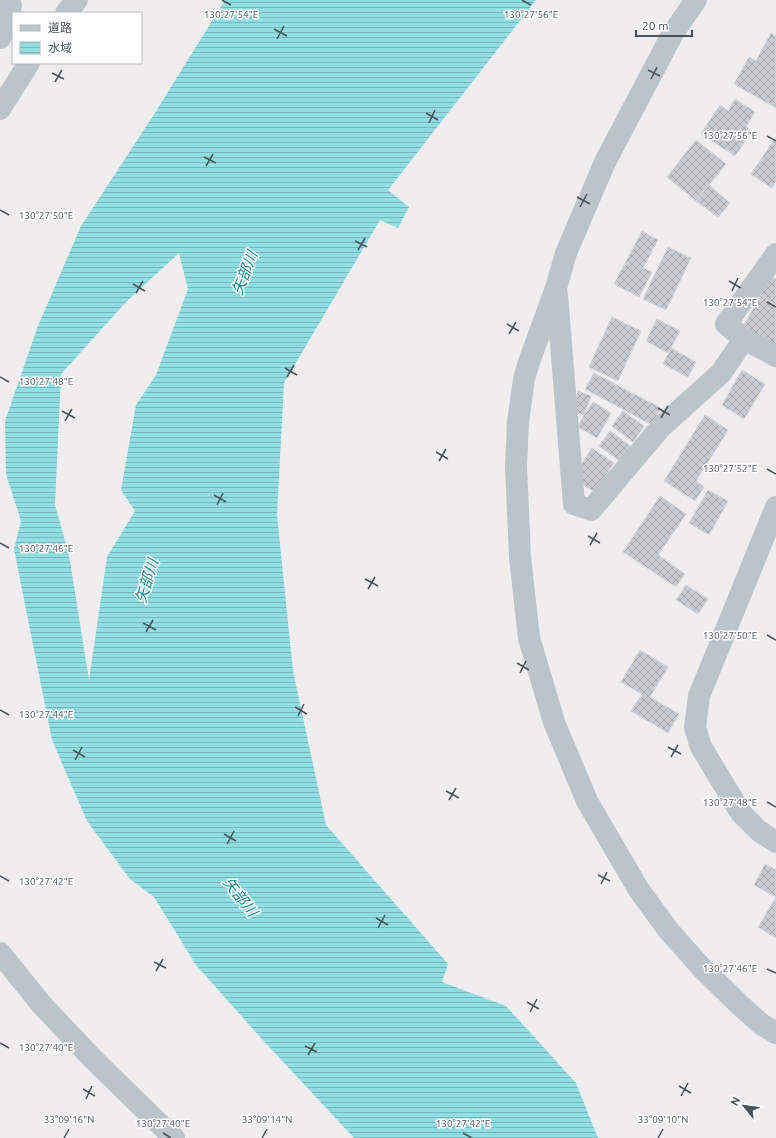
<svg xmlns="http://www.w3.org/2000/svg" width="776" height="1138" viewBox="0 0 776 1138" font-family="Ubuntu,'Noto Sans JP',sans-serif">
  <defs>
    <pattern id="water-rules" width="6" height="5" patternUnits="userSpaceOnUse"><rect width="6" height="5" fill="#90dde3"/><path d="M0 2.5h6" fill="none" stroke="#77b6bb"/></pattern>
    <pattern id="building-cross-hatch" width="8" height="8" patternUnits="userSpaceOnUse"><rect width="8" height="8" fill="#c8cbcf"/><path d="M0 0l8 8M0 8l8-8" fill="none" stroke="#a4a7ab"/></pattern>
  </defs>
  <rect width="100%" height="100%" fill="#f0edee"/>
  <path fill="url(#water-rules)" fill-rule="evenodd" d="M225 0H536L388 190 409 207 398 228 380 220 284 383 277 515 293 671 326 825 448 964 442 982 506 1006 576 1083 598 1138H354L261 1038 196 965 154 897 130 879 87 821 52 740 14 549 21 521 6 474 5 421 38 326 81 226 153 116ZM179 253 188 289 156 375 136 405 121 490 135 511 107 557 89 680 69 555 55 505 61 374 127 301Z"/>
  <path fill="url(#building-cross-hatch)" stroke="#d2d5d8" d="M771 33 776 36V108L734 84 749 57 756 61Z
    M735 99 755 112 746 127 752 131 735 156 701 134 720 105 728 111Z
    M776 137V182L772 188 751 174Z
    M696 140 726 164 696 201 667 177Z
    M709 185 730 203 718 217 696 201Z
    M642 231 658 240 643 268 652 272 639 297 614 284Z
    M668 247 691 258 666 310 643 299Z
    M771 276 776 279V345L743 327Z
    M612 317 641 331 618 381 589 367Z
    M657 319 680 331 668 353 646 341Z
    M671 348 696 362 688 377 663 364Z
    M742 370 765 384 744 419 722 405Z
    M594 373 661 408 652 425 585 389Z
    M578 391 591 396 584 415 571 411Z
    M593 402 611 413 597 438 578 427 584 415Z
    M623 411 644 426 633 442 612 426Z
    M705 415 728 430 696 481 704 487 695 501 664 481Z
    M610 431 632 447 621 462 599 446Z
    M592 448 614 463 594 492 573 478Z
    M708 490 728 501 709 535 689 523Z
    M660 496 686 514 658 555 685 574 676 587 623 552Z
    M686 585 708 599 698 614 676 600Z
    M640 650 668 667 650 697 679 714 668 733 631 711 642 694 621 682Z
    M765 864 776 870V897L754 885Z
    M776 897V938L758 927Z"/>
  <g fill="none" stroke-linecap="round" stroke-linejoin="round">
    <path stroke="#bac4c9" stroke-width="22" d="M696 0 673 33 605 162 566 253 556 288 529 362 524 379 518 422 516 466 520 557 529 638 554 722 587 801 639 890 669 931 702 968 740 1005 761 1024 776 1033
      M66 13 77 0
      M0 38 11 6 9 0
      M0 109 29 63
      M776 254 726 324 744 339 776 356
      M557 295 574 504 591 510 661 427 721 373 744 339
      M776 507 699 696 695 727 701 747 741 813 759 831 776 842
      M0 953 42 1005 93 1059 174 1138"/>
  </g>
  <path fill="none" stroke="#475359" stroke-width="1.5" d="M222 0 231 5M522 0 531 5M274 29 287 36M277 39 284 26M648 70 660 76M52 73 64 79M651 79 657 67M55 82 62 70M426 113 438 120M429 123 435 110M767 136 776 141M204 157 216 163M206 166 213 154M577 197 590 204M580 207 587 194M0 210 9 215M355 241 367 247M358 250 365 238M729 281 741 288M133 284 145 291M732 291 738 278M136 293 143 281M767 302 776 307M507 324 519 331M509 334 516 322M285 368 297 375M0 377 9 382M287 377 294 365M658 408 670 415M62 411 75 418M661 418 668 406M65 421 72 409M436 452 448 459M439 461 446 449M767 469 776 474M214 495 226 502M217 505 223 493M588 536 600 543M0 543 9 548M590 545 597 533M365 579 378 586M368 589 375 577M143 623 156 630M146 632 153 620M767 635 776 640M517 663 529 670M520 673 526 661M295 707 307 714M0 710 9 715M298 716 304 704M668 747 681 754M73 750 85 757M671 757 678 745M75 760 82 747M446 791 459 798M449 800 456 788M767 802 776 807M224 834 236 841M227 844 234 831M598 875 610 881M0 876 9 881M601 884 607 872M376 918 388 925M378 928 385 915M154 962 166 968M767 969 776 973M156 971 163 959M527 1002 539 1009M530 1012 537 999M0 1043 9 1048M305 1046 317 1052M308 1055 315 1043M679 1086 691 1093M83 1089 95 1096M681 1096 688 1083M86 1099 92 1086M163 1133 171 1138M463 1133 472 1138M64 1138 69 1129M262 1138 267 1129M658 1138 663 1129"/>
  <g text-anchor="middle" stroke-width="3" stroke-linejoin="round" paint-order="stroke">
    <g font-size="15" font-style="italic" fill="#19838c" stroke="#fff">
      <text transform="translate(245 273) rotate(-69)" y="5">矢部川</text>
      <text transform="translate(147 581) rotate(-73)" y="5">矢部川</text>
      <text transform="translate(240 897) rotate(52)" y="5">矢部川</text>
    </g>
  </g>
  <g font-size="10" text-anchor="middle" fill="#475359" stroke="#fff" stroke-width="3" stroke-linejoin="round" paint-order="stroke">
    <text x="531" y="18">130°27'56"E</text>
    <text x="231" y="18">130°27'54"E</text>
    <text x="730" y="139">130°27'56"E</text>
    <text x="46" y="219">130°27'50"E</text>
    <text x="730" y="306">130°27'54"E</text>
    <text x="46" y="385">130°27'48"E</text>
    <text x="730" y="472">130°27'52"E</text>
    <text x="46" y="552">130°27'46"E</text>
    <text x="730" y="639">130°27'50"E</text>
    <text x="46" y="718">130°27'44"E</text>
    <text x="730" y="806">130°27'48"E</text>
    <text x="46" y="885">130°27'42"E</text>
    <text x="730" y="972">130°27'46"E</text>
    <text x="46" y="1051">130°27'40"E</text>
    <text x="69" y="1123">33°09'16"N</text>
    <text x="267" y="1123">33°09'14"N</text>
    <text x="663" y="1123">33°09'10"N</text>
    <text x="163" y="1127">130°27'40"E</text>
    <text x="463" y="1127">130°27'42"E</text>
  </g>
  <rect x="12" y="12" width="130" height="52" fill="#ffffff" stroke="#b5babd"/>
  <rect x="20" y="25" width="20" height="6" fill="#bac4c9" stroke="#b5babd"/>
  <text x="48" y="32" font-size="12" fill="#475359">道路</text>
  <rect x="20" y="42" width="20" height="12" fill="url(#water-rules)" stroke="#b5babd"/>
  <text x="48" y="52" font-size="12" fill="#475359">水域</text>
  <g transform="translate(744 1106) rotate(299)" stroke="#ffffff" stroke-width="3" paint-order="stroke">
  <path d="M0-3L7 15L0 10L-7 15Z" fill="#475359"/>
  <text y="-6" font-size="11" font-weight="bold" text-anchor="middle" fill="#475359">N</text>
  </g>
  <path d="M636 30v6h56v-6" fill="none" stroke="#475359" stroke-width="2"/>
  <text x="642" y="30" font-size="12" fill="#475359" stroke="#ffffff" stroke-width="3" paint-order="stroke">20 m</text>
</svg>
